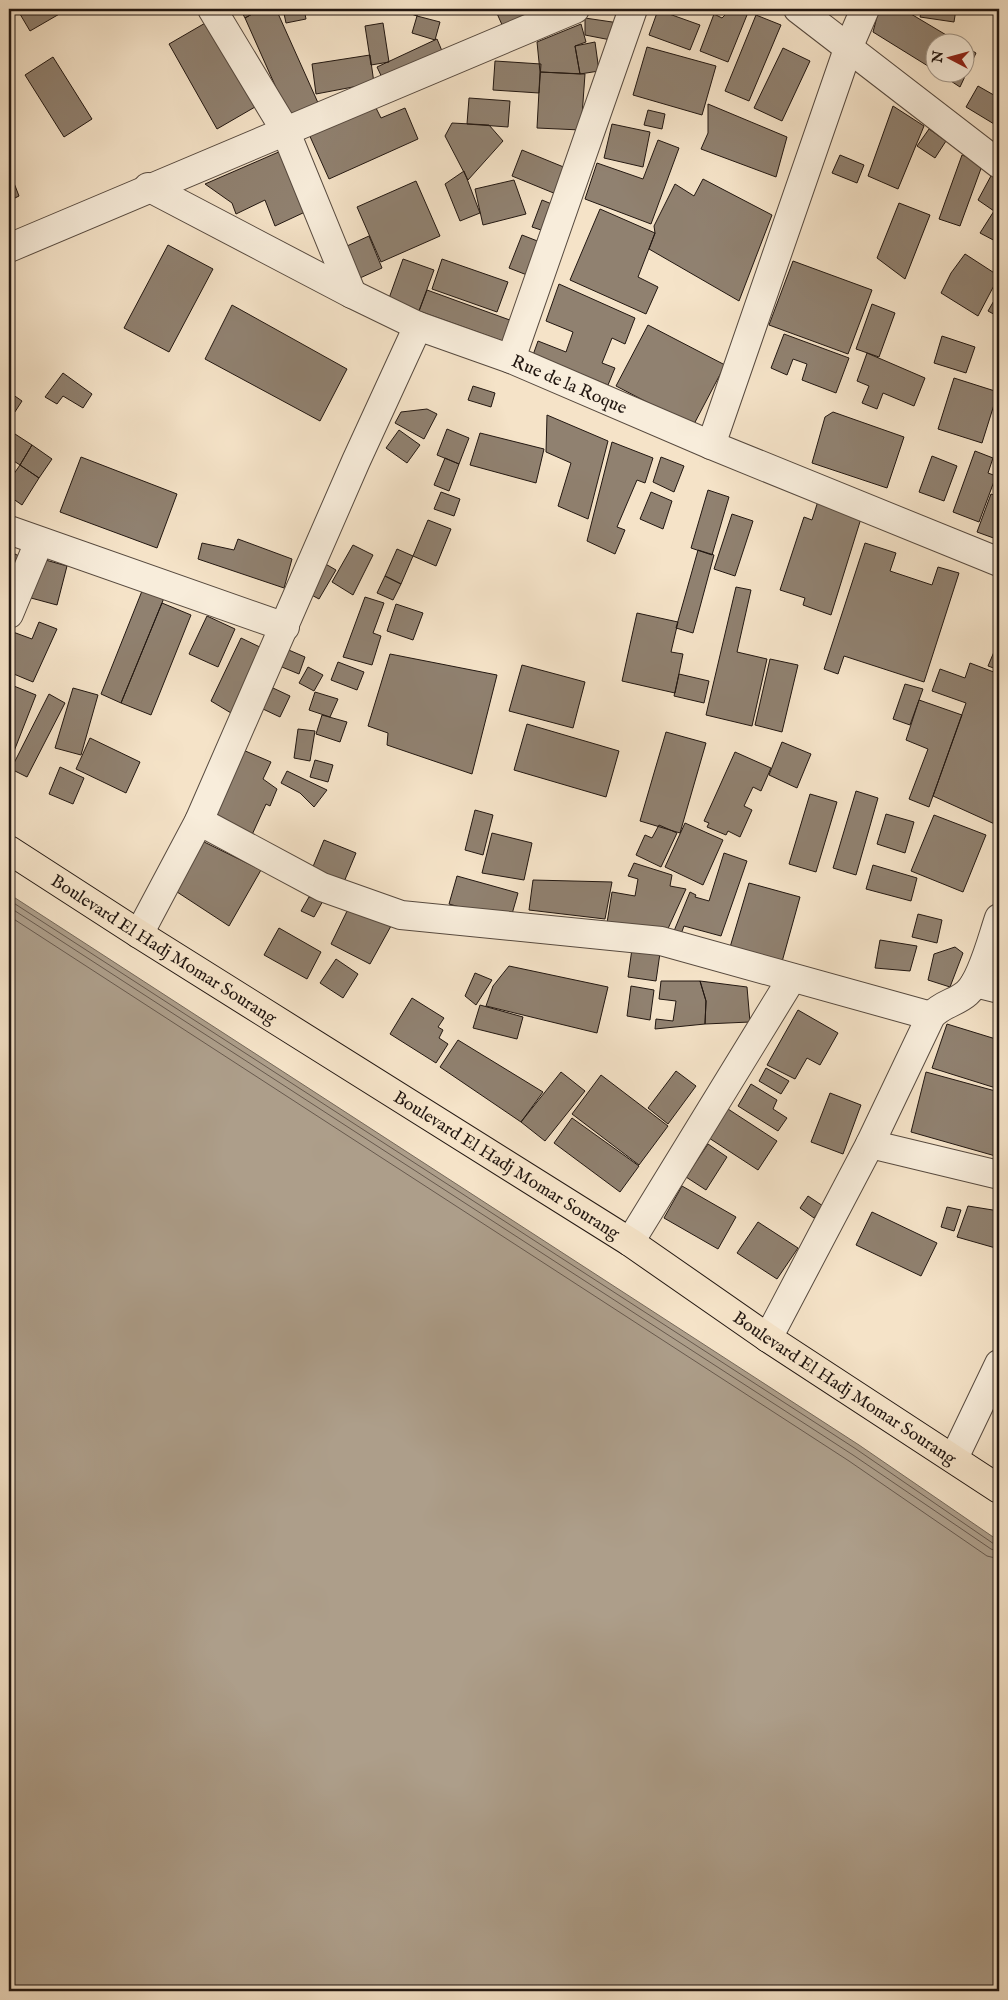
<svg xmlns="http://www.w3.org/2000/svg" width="1008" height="2000" viewBox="0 0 1008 2000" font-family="'IM FELL English',serif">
  <rect width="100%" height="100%" fill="#f5e3c8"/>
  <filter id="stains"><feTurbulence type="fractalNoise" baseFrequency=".004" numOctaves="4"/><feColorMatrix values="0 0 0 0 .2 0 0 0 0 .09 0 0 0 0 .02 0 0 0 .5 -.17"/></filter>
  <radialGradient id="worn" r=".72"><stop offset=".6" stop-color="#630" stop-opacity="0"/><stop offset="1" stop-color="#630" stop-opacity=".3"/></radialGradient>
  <path fill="#ad9e8a" stroke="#75685a" d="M9 894 859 1445 999 1541V1991H9Z"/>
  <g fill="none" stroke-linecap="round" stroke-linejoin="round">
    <path stroke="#685a4e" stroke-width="1" d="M9 900 856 1449 994 1544 999 1545
      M9 907 853 1455 991 1549 999 1552
      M9 916 849 1461 987 1556 999 1559"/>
  </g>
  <path fill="#908170" stroke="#221711" d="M17 9H68L30 31Z
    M240 9H261L245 18Z
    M261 9H276L319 105 290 119 245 18Z
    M283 9H304L306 19 286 23Z
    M397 9H419L417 16Z
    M495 9H533L540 14 503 27Z
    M731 9 749 10 728 62 700 51 714 14 722 18Z
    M879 9H907L906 11 958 42H936V71L873 32Z
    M922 9H956L954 22 920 17Z
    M658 10 700 25 690 50 649 35Z
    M756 15 781 25 749 101 725 91Z
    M417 16 440 22 435 40 412 33Z
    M585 18 619 23 616 41 585 35Z
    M207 22 255 107 217 129 169 44Z
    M383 23 389 62 371 65 365 26Z
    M581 24 586 42 575 46 580 74 540 72 537 42Z
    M437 39 445 58 386 86 377 67Z
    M595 42 599 71 580 74 575 46Z
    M647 47 716 66 702 115 633 95Z
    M966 47 976 53 960 87 937 72H966Z
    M783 48 810 61 782 121 754 108Z
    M370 55 374 83 316 94 312 64Z
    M53 57 92 119 64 137 25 75Z
    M495 61 541 64 539 93 493 90Z
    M540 72 585 74 581 130 537 128Z
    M978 86 999 98V127L966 107Z
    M469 98 510 101 508 127 467 124Z
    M373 102 381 118 405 108 418 139 329 179 308 132Z
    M708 104 787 137 776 177 701 149 708 133Z
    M893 106 924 126 898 189 868 176Z
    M648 110 665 114 662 129 644 125Z
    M452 123 489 125 503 141 468 180 445 136Z
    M612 124 650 132 643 167 604 158Z
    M929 129 946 141 935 158 917 146Z
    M658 140 679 148 651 224 585 199 597 163 643 179Z
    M522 150 566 168 556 194 512 176Z
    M281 151 305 212 275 226 265 200 236 214 232 203 205 184Z
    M840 155 864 165 857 183 832 173Z
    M962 155 983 163 960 226 939 219Z
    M9 170 19 196 9 201Z
    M464 171 480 213 460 221 445 184Z
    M992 174 999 178V243L980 233 994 211 978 200Z
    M703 179 772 215 739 301 649 249 655 233 654 226 675 184 694 196Z
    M514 180 526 214 483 225 475 189Z
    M416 181 440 236 381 262 357 207Z
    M542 200 559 207 550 233 532 227Z
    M899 203 930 215 905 279 877 258Z
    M600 209 655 233 638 277 658 287 646 314 570 280Z
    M522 235 558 249 545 282 509 268Z
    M369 236 382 268 360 278 347 246Z
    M168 245 213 269 169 352 124 328Z
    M965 254 999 276 978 316 941 293 951 273Z
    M403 259 434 270 419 311 388 301Z
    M442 259 508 282 497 312 432 289Z
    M793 261 872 290 848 354 769 325Z
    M559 284 635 318 625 344 612 338 602 363 615 368 608 385 533 355 538 341 566 352 573 332 546 321Z
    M427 290 518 323 511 344 419 311Z
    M999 292V317L988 311Z
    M872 304 895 313 879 357 856 349Z
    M232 305 347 369 320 421 205 359Z
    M648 325 725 365 693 426 616 386Z
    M784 334 849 358 836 393 802 380 807 364 793 359 787 375 771 368Z
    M942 336 975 347 966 373 934 363Z
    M867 353 925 378 914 406 883 393 877 409 862 403 869 386 857 381Z
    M63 373 92 394 83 408 63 396 57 404 45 397Z
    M954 378 998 392 982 443 938 429Z
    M473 386 495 393 491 407 468 400Z
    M9 392 22 401 9 421Z
    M427 409 437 414 424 439 395 423 401 412Z
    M833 412 904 437 887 488 812 463 825 417Z
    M547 415 608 441 588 519 558 506 571 463 546 452Z
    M447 429 469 438 459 464 437 455Z
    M399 430 420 445 407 463 386 448Z
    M480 433 544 449 536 483 470 465Z
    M15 434 32 445 20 465 9 458V443Z
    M612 442 653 458 645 483 637 480 617 527 625 530 615 554 587 541Z
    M32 445 52 459 39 478 20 465Z
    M975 451 993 458 988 473 996 476 979 522 953 512Z
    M932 456 957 466 944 501 919 492Z
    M81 457 177 494 157 548 60 512Z
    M661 457 684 466 674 492 653 482Z
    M445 458 459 464 449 491 434 485Z
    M20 465 39 478 22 505 9 496V481Z
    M708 490 729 497 712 555 691 548Z
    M441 492 460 499 454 516 434 509Z
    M651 492 672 501 663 529 640 519Z
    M991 494 999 497V540L977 532Z
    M819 498 863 512 831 615 803 605 805 598 780 590 804 517 812 520Z
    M732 514 753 521 735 576 714 569Z
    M428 520 451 529 436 566 413 556Z
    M238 539 292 559 284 588 198 559 202 543 234 550Z
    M865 543 896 553 890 571 932 585 938 567 959 573 924 682 844 656 838 674 824 669Z
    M353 545 373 555 353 595 332 582Z
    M397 549 413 556 401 584 385 576Z
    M698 550 714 555 693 633 676 628Z
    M9 551 19 556 9 575Z
    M42 559 67 566 57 605 31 598Z
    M322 562 336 570 319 599 304 591Z
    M385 576 401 584 393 600 377 593Z
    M736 587 751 590 737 652 767 659 752 726 706 715Z
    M142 591 164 598 121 703 101 694Z
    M365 597 384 603 373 633 381 636 372 665 343 657Z
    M162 603 191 615 151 715 121 703Z
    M396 604 423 613 413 640 387 631Z
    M637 613 678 622 671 652 683 654 675 693 622 681Z
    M207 616 235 629 218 667 189 654Z
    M39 622 57 629 33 682 9 672V643L13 632 32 639Z
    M241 638 264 649 236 716 211 701Z
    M999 640V670L988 666Z
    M284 648 305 657 299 674 277 665Z
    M390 654 497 675 472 774 387 745 388 733 368 726Z
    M770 659 798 665 782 732 755 725Z
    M338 662 364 672 357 690 331 680Z
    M970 663 999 674V826L933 796 966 703 932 691 940 669 965 678Z
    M522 665 585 682 573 728 509 711Z
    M308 667 323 675 314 691 299 683Z
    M679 674 709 681 704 703 674 696Z
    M9 684 36 695 9 764Z
    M905 684 923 689 910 725 893 719Z
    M73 688 98 695 81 755 55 748Z
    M273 688 290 696 280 717 263 709Z
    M315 692 338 699 330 717 309 710Z
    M49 694 65 703 27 777 11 769Z
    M919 700 962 715 929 807 909 799 928 749 906 740Z
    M322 715 347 722 340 742 316 734Z
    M527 724 619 751 606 797 514 770Z
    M298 729 315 731 310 761 294 758Z
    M666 732 706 743 680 833 640 821Z
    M90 738 140 762 126 793 76 769Z
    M782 742 811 754 797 788 769 775Z
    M243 750 271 762 263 779 277 789 270 806 266 804 251 837 212 819Z
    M735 752 771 768 761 791 753 787 744 806 752 810 740 837 728 831 726 835 707 827 709 823 704 821Z
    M315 760 333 765 328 782 310 777Z
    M60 767 84 778 73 804 49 794Z
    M287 771 327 790 314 807 300 793 281 783Z
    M856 791 878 798 856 875 833 868Z
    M810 794 837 802 816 872 789 864Z
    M475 810 493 815 483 855 465 850Z
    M886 814 914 822 905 853 877 844Z
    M934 815 986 835 963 892 911 871Z
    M685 823 723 840 703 885 665 867Z
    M659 825 677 833 661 867 636 855 645 835 652 838Z
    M492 833 532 843 524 880 482 873Z
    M196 838 261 870 229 926 171 888Z
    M324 840 356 853 344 882 312 869Z
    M724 853 747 861 721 936 684 926 681 934 674 931 690 892 696 895 695 897 709 901Z
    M634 863 672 875 670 886 686 889 666 933 607 923 612 892 635 896 638 879 628 876Z
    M873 865 917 878 911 901 866 889Z
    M457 876 518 893 510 921 449 904Z
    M533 880 612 882 605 919 529 910Z
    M749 883 800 897 780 969 728 954Z
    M309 897 324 899 314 917 301 911Z
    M350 905 391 926 370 964 331 944Z
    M918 914 942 920 937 943 912 937Z
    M279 928 321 952 307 979 264 955Z
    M880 940 917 946 910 971 875 968Z
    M633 942 661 946 656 981 628 977Z
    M955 947 963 953 950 987 928 980 934 954Z
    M336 959 358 974 343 998 320 983Z
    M509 966 608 987 597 1033 486 1006 493 986Z
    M475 973 492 980 476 1005 465 996Z
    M661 981H700L706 1001 705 1024 655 1029 656 1019 673 1021 676 1001 659 999Z
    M700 981 747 987 750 1022 705 1024 706 1001Z
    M631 986 654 990 650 1020 627 1016Z
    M412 998 444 1018 438 1027 443 1030 439 1038 448 1044 436 1063 390 1034Z
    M480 1005 523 1017 517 1039 473 1028Z
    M798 1010 838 1033 820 1065 807 1058 795 1079 767 1065Z
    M947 1024 999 1040V1089L932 1068Z
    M458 1040 543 1092 521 1122 440 1067Z
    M766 1068 789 1081 781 1094 759 1081Z
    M676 1071 696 1086 668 1124 648 1108Z
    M561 1072 585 1091 545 1141 521 1122Z
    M926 1072 999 1092V1157L911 1132Z
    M601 1075 668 1126 639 1165 572 1114Z
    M751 1084 777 1100 773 1109 787 1118 778 1131 738 1106Z
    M830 1093 861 1105 843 1154 811 1142Z
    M728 1109 777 1141 758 1170 709 1138Z
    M572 1118 639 1166 620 1192 554 1143Z
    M708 1144 727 1157 706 1190 686 1177Z
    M682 1186 736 1217 718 1249 664 1218Z
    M808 1196 823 1206 814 1218 800 1208Z
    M968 1206 999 1211V1249L957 1237Z
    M947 1207 961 1210 954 1231 941 1227Z
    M872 1212 937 1243 921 1276 856 1245Z
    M758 1222 798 1248 777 1279 737 1253Z"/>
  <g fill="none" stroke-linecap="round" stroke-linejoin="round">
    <g stroke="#574a3f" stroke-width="30">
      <g id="street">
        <path d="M212 9 285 130 352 294"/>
        <path d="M798 9 999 164"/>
        <path id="s1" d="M148 187 352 294 418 326 511 359 711 445 999 562"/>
        <path d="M9 248 575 9"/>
        <path d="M511 359 633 9"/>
        <path d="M711 445 849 46 865 9"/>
        <path d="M9 530 285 627"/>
        <path d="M9 614 39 542"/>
        <path d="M199 821 322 887 401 915 661 941 931 1016"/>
        <path d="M139 934 199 821 356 461 418 326"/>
        <path d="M975 983 999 989"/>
        <path d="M870 1144 999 1175"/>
        <path d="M630 1242 792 978"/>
        <path d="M768 1338 870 1144 931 1016C943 1003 956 1003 967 993 982 980 992 938 999 918"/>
        <path d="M954 1458 999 1364"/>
      </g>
    </g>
    <g stroke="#221711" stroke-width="30">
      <g id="highway">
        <path id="s2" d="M9 850 139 934 630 1242 768 1338 999 1489"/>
      </g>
    </g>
    <use href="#street" stroke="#f8eddb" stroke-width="28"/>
    <use href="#highway" stroke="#f5e3c8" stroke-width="28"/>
  </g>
  <g text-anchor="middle" stroke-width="4.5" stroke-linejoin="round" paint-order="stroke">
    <g font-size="18" fill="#221711" stroke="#f8eddb">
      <text dy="6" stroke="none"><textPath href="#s1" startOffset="466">Rue de la Roque</textPath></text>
      <text dy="6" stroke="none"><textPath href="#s2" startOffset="184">Boulevard El Hadj Momar Sourang</textPath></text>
      <text dy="6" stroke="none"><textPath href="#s2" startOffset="589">Boulevard El Hadj Momar Sourang</textPath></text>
      <text dy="6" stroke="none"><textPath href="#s2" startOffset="994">Boulevard El Hadj Momar Sourang</textPath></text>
    </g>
  </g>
  <rect width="1008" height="2000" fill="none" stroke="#f5e3c8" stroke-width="30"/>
  <rect x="10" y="10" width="988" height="1980" fill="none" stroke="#221711" stroke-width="2.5"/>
  <rect x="15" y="15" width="978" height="1970" fill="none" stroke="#221711"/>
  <g transform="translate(950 58) rotate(276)"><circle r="24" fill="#f8eddb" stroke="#a2978a"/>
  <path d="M0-4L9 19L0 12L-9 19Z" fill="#8f2418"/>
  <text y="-8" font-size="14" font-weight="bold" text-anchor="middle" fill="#221711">N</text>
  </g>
  <rect width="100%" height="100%" filter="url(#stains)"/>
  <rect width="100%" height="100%" fill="url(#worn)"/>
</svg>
